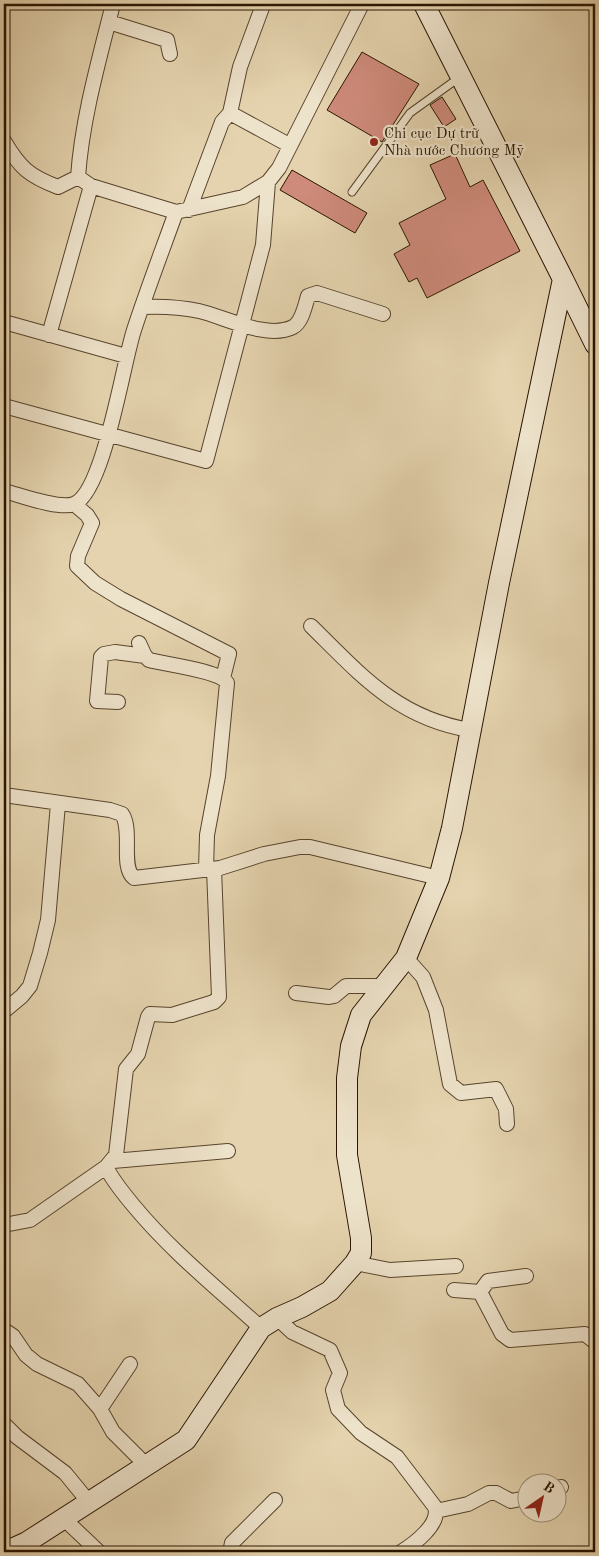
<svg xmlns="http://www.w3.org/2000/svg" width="599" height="1556" viewBox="0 0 599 1556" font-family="'Old Standard TT',serif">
  <rect width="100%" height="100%" fill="#e4d3ae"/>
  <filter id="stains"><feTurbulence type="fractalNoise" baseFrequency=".004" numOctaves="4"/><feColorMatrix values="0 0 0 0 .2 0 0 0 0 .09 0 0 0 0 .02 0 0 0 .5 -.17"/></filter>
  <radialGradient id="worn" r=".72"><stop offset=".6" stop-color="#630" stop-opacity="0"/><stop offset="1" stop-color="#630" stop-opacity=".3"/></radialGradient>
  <path fill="#ce8a7a" stroke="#2a1500" d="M362 52 419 84 382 142 327 110Z
    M442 97 456 119 444 127 430 105Z
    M455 154 470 187 483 180 520 251 427 298 417 278 409 282 394 254 410 245 399 223 446 199 430 165Z
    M292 170 367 213 355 233 280 190Z"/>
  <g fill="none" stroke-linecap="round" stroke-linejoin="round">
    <g stroke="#58442c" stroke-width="9">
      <path id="service" d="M352 192 410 113 460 77"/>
    </g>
    <g stroke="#58442c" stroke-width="16">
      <path id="minor" d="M113 4C99 60 82 119 78 177L91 186 176 212 243 197 268 182 279 168 362 4
        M109 22 167 40 170 54
        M230 113 289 145
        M4 141C20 168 29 176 58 187L78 177
        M189 210 222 122 230 113 240 67 263 5
        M142 307C162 306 180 307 199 311 225 317 267 340 293 327 302 322 305 306 308 296L317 293 383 314
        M4 322 126 356
        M49 335 91 186
        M4 406 206 461 263 245 268 182
        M4 491C20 495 59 510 74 504 104 492 123 363 134 330 147 290 162 251 176 212
        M74 504 87 515 92 523 78 556 77 566 95 583 121 599 229 654 223 678
        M311 626C360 674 397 718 470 730
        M139 643 145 656 149 660C164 664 221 671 227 683L218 776 207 835 206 870
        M118 702 97 701 101 657 104 654 115 652 145 656
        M4 795 110 810 122 814C133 830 120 867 134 878L220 868 264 854 300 847H310L439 878
        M406 958 423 977 436 1010 450 1084 461 1093 496 1089 506 1109 507 1124
        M296 993 329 997 334 996 346 986H381
        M4 1011 22 996 30 986 40 953 48 920 58 804
        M113 1161 228 1151
        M106 1167 116 1155 126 1069 138 1054 148 1017 150 1014 172 1015 214 1002 219 997 214 869
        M4 1225 30 1220 106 1167C113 1181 123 1193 133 1205 171 1251 217 1288 261 1328
        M355 1263 390 1270 456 1266
        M454 1290 480 1292 502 1334 510 1340 585 1334 595 1342
        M480 1292 488 1281 526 1276
        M277 1318 292 1332 330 1350 340 1373 333 1390 338 1409 361 1433 397 1457 435 1507C441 1524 414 1544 401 1552
        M4 1330 13 1336 26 1355 37 1364 78 1384 100 1409 130 1364
        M100 1409 113 1432 147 1466
        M4 1424 17 1437 65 1473 88 1501
        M556 1488 561 1487
        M436 1511 468 1504 489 1493H496L511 1501 526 1498
        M62 1517 99 1552
        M230 1552 232 1543 275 1500"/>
    </g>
    <g stroke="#2a1500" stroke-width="22">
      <path id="secondary" d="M563 279 595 344
        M5 1552 27 1542 186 1440 261 1328 277 1318 302 1307 330 1291 355 1263 361 1253V1238L347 1155V1078L351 1046 361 1015 406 958 439 878 452 828 499 583 563 279 424 4"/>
    </g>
    <use href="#service" stroke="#ede2ca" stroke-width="7"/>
    <use href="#minor" stroke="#ede2ca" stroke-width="14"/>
    <use href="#secondary" stroke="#ede2ca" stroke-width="20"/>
  </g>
  <circle fill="#8f2418" stroke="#ede2ca" stroke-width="2" cx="374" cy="142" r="5"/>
  <g text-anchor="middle" stroke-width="4.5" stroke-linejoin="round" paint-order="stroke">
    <g font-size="15" fill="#2a1500" stroke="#ede2ca" text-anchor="start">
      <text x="384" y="138">Chi cục Dự trữ<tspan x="384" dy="17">Nhà nước Chương Mỹ</tspan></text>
    </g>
  </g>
  <rect width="599" height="1556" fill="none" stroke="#e4d3ae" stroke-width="20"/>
  <rect x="5" y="5" width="589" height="1546" fill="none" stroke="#2a1500" stroke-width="2.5"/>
  <rect x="10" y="10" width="579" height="1536" fill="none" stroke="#2a1500"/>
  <g transform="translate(542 1498) rotate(34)"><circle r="24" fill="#ede2ca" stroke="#9f9079"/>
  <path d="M0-4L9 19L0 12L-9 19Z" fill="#8f2418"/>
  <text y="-8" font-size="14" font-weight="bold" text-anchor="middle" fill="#2a1500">B</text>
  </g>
  <rect width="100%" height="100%" filter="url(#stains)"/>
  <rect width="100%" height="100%" fill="url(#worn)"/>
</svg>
